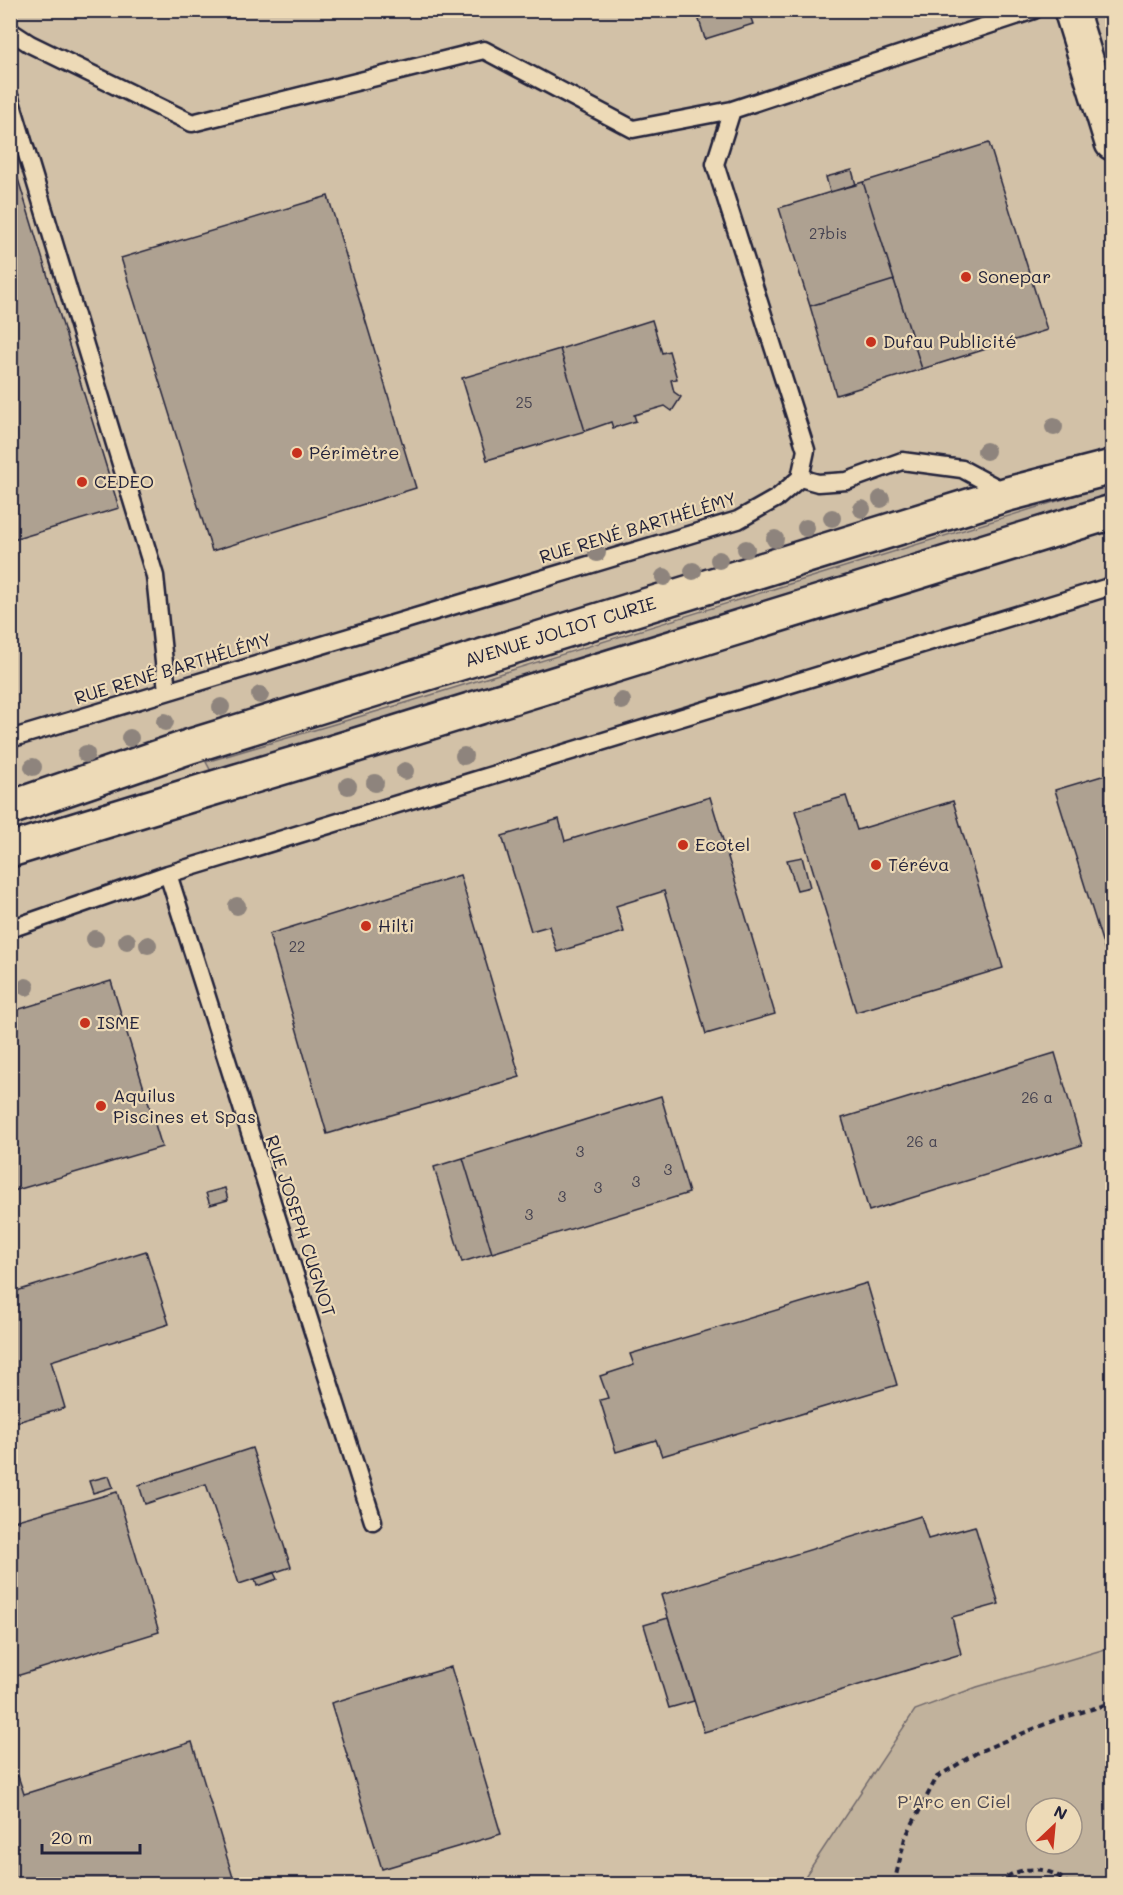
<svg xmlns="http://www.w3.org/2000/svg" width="1123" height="1895" viewBox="0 0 1123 1895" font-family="Mali,sans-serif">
  <rect width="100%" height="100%" fill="#e1cfb0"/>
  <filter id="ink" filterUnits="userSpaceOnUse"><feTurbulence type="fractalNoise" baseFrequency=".0167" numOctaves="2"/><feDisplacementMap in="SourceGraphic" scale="12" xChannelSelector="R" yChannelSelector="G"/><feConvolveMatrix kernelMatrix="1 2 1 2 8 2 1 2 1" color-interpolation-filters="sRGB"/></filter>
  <g filter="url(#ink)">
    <path fill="#d2c1a7" d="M11 11H1112V1647L977 1687 915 1710 800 1884H11Z"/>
    <path fill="#c1b29c" stroke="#726a6c" stroke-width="1.5" fill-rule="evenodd" d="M1112 484V496L212 773 206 762 402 704Z
      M1112 1647V1884H800L915 1710 977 1687ZM1036 1808H1072V1844H1036Z"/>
    <path fill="#aea191" stroke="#22223b" stroke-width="1.5" d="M696 10H748L753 24 705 39Z
      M989 143 1047 330 922 369 863 182Z
      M10 153 119 508 10 541Z
      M852 170 856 185 830 192 826 177Z
      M863 182 894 280 810 306 779 208Z
      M328 196 416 488 212 551 121 258Z
      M894 280 922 369 836 395 810 306Z
      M652 320 662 353 669 351 677 379 671 380 674 392 681 397 672 411 665 406 634 415 636 421 613 428 611 422 585 431 560 349Z
      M560 349 585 431 487 460 462 378Z
      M1112 773V973L1055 790Z
      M846 796 857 830 953 801 1003 968 856 1012 795 811Z
      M710 797 775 1014 706 1034 664 891 616 906 624 932 557 952 549 926 531 931 502 836 559 819 565 841Z
      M802 857 810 887 797 890 787 860Z
      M460 875 520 1077 327 1134 269 934Z
      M111 981 162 1147 10 1192V1012Z
      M1055 1053 1082 1145 869 1211 842 1118Z
      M661 1096 689 1193 492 1253 463 1158Z
      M463 1158 492 1253 462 1262 434 1167Z
      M225 1188 228 1200 210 1205 206 1193Z
      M146 1251 169 1324 51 1361 65 1408 10 1424V1293Z
      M867 1283 897 1385 662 1456 656 1440 616 1452 600 1400 608 1398 600 1376 634 1365 630 1354Z
      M252 1448 291 1567 239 1584 206 1484 145 1504 139 1485Z
      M109 1476 113 1487 93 1493 89 1481Z
      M117 1492 159 1632 10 1678V1522Z
      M921 1516 928 1539 975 1526 999 1604 952 1617 961 1654 704 1732 661 1595Z
      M274 1573 277 1579 257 1586 255 1579Z
      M668 1618 694 1701 669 1708 644 1625Z
      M451 1667 501 1834 382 1869 331 1703Z
      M192 1742 235 1884H10V1778L18 1776 24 1794Z"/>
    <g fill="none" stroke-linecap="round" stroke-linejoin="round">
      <g stroke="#22223b" stroke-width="21">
        <path id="service" d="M10 31 30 44 192 123 484 50 633 129 732 110
          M10 98 155 576 167 691
          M800 478 818 483 847 481 902 461 962 469 1007 493
          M10 739 738 520 777 498 800 478 806 450 715 164 732 110 1034 10
          M168 874 373 1521
          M10 929 168 874 1112 586"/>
      </g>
      <g stroke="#22223b" stroke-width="38">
        <path id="minor" d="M1071 10 1112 143"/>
      </g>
      <g stroke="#22223b" stroke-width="38">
        <g id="secondary">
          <path id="s1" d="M10 808 191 746 1008 494 1112 467"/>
          <path d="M10 850 207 790 324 755 1112 512"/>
        </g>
      </g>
      <path stroke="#22223b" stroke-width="4" stroke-dasharray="6 4.5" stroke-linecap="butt" d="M894 1884 905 1838 937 1777 978 1752 1055 1720 1112 1703
        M999 1884C1016 1864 1051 1865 1068 1884"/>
      <use href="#service" stroke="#eddab7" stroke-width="16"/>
      <use href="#minor" stroke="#eddab7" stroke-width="33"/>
      <use href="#secondary" stroke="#eddab7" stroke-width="33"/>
    </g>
    <g fill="#8e847d">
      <circle cx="1054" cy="427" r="9"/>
      <circle cx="986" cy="451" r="9"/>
      <circle cx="881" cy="499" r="9"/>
      <circle cx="862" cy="509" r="9"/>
      <circle cx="832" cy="518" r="9"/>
      <circle cx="806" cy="528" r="9"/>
      <circle cx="775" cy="539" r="9"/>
      <circle cx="746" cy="549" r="9"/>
      <circle cx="597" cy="553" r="9"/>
      <circle cx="719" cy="560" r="9"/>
      <circle cx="693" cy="571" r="9"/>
      <circle cx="664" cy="577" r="9"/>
      <circle cx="260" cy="695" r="9"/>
      <circle cx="622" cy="701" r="9"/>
      <circle cx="221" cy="707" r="9"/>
      <circle cx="165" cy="722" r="9"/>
      <circle cx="130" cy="738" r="9"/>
      <circle cx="86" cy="754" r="9"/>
      <circle cx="464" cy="756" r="9"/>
      <circle cx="33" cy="767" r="9"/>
      <circle cx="405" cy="771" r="9"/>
      <circle cx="375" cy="783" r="9"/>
      <circle cx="348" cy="786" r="9"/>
      <circle cx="237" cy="906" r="9"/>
      <circle cx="95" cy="939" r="9"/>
      <circle cx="127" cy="941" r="9"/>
      <circle cx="148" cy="945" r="9"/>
      <circle cx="26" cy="987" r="9"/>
    </g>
  </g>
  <g fill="#c8321e" stroke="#eddab7" stroke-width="2">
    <circle cx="966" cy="277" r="6"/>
    <circle cx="871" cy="342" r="6"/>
    <circle cx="297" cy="453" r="6"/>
    <circle cx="82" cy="482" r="6"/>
    <circle cx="683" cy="845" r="6"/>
    <circle cx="876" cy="865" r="6"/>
    <circle cx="366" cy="926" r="6"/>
    <circle cx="85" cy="1023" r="6"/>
    <circle cx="101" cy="1106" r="6"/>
  </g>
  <g text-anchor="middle" stroke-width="4.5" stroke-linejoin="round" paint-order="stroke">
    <g font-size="15" fill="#454250">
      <text x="828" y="239">27bis</text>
      <text x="524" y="408">25</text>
      <text x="297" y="952">22</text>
      <text x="1037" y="1103">26 a</text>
      <text x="922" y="1147">26 a</text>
      <text x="580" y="1157">3</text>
      <text x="668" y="1175">3</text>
      <text x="636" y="1187">3</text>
      <text x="598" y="1193">3</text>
      <text x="562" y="1202">3</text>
      <text x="529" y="1220">3</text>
    </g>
    <g font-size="18" fill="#22223b" stroke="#eddab7" text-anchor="start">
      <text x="978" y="283">Sonepar</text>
      <text x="883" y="348">Dufau Publicité</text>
      <text x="309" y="459">Périmètre</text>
      <text x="94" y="488">CEDEO</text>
      <text x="695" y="851">Ecotel</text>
      <text x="888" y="871">Téréva</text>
      <text x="378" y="932">Hilti</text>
      <text x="97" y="1029">ISME</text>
      <text x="113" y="1102">Aquilus<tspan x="113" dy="21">Piscines et Spas</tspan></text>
    </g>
    <g font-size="18" fill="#22223b" stroke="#eddab7">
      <text transform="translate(638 528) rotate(-17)" y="6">RUE RENÉ BARTHÉLÉMY</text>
      <text dy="6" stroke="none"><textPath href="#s1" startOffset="578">AVENUE JOLIOT CURIE</textPath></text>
      <text transform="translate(173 669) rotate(-17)" y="6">RUE RENÉ BARTHÉLÉMY</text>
      <text transform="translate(300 1226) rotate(72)" y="6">RUE JOSEPH CUGNOT</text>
    </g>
    <g font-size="18" fill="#4a4653" stroke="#eddab7">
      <text x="954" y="1808">P'Arc en Ciel</text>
    </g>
  </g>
  <rect width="1123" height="1895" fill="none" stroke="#eddab7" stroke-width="36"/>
  <rect x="18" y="18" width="1087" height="1859" fill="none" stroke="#22223b" stroke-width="2" filter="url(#ink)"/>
  <g transform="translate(1054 1826) rotate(26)"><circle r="28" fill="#eddab7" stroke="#9c9085" stroke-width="1.5"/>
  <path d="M0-4.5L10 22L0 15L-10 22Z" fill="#c8321e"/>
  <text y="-9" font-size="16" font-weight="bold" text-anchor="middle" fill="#22223b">N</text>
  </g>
  <path d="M42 1844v9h98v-9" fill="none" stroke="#22223b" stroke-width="3"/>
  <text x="51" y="1844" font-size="18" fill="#22223b" stroke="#eddab7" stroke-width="4.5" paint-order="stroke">20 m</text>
</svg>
